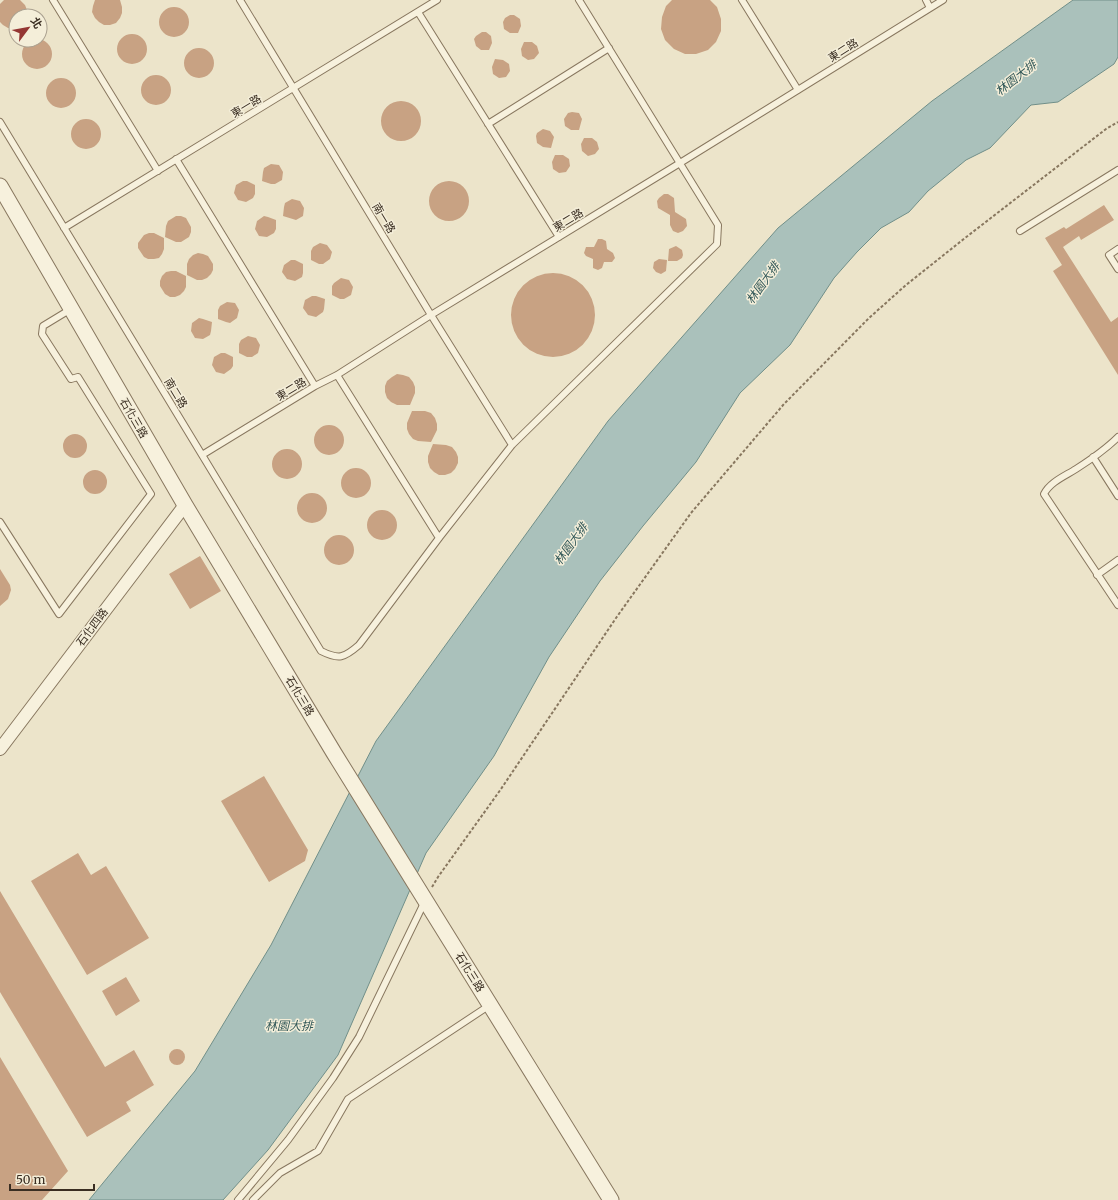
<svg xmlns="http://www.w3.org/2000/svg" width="1118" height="1200" viewBox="0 0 1118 1200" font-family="Merriweather,'Noto Sans TC',serif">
  <rect width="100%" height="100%" fill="#ece4ca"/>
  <path fill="#aac1bb" stroke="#718f89" d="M1073 0H1118V57L1114 64 1058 102 1031 105 990 148 966 160 928 191 909 212 881 228 857 252 834 278 790 345 740 393 696 462 643 526 600 581 549 657 494 756 426 853 338 1055 268 1150 223 1200H89L195 1071 271 945 376 741 608 421 778 228 932 101Z"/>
  <path fill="#c8a283" d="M4 0H20L25 5 27 10V16H16V28H8L3 25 0 22V4Z
    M95 0H120L122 7V13L120 18 116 23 110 25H104L99 22 95 18 92 12 93 6Z
    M672 0H710L717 7 721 19V31L716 42 708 50 696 54H685L674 49 665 40 661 29 662 17 666 6Z
    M159 22a15 15 0 1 1 30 0a15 15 0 1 1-30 0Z
    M510 15H514L520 19 521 26 518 33H510L504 29 503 22 505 18Z
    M482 32H486L491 36 492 43 489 50H481L476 46 474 39 476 36Z
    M117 49a15 15 0 1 1 30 0a15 15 0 1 1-30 0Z
    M22 54a15 15 0 1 1 30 0a15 15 0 1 1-30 0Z
    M524 42H532L537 46 539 53 534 59 528 60 522 56 521 49Z
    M184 63a15 15 0 1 1 30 0a15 15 0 1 1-30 0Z
    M495 59 503 60 509 64 510 71 506 77 499 78 493 74 492 67Z
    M141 90a15 15 0 1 1 30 0a15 15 0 1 1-30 0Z
    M46 93a15 15 0 1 1 30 0a15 15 0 1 1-30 0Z
    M381 121a20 20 0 1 1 40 0a20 20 0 1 1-40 0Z
    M572 112 579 113 582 119 579 130H571L565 126 564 119 568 113Z
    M71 134a15 15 0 1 1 30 0a15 15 0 1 1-30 0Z
    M543 129 550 131 554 137 551 148 543 147 537 143 536 136 537 133Z
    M584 138H592L597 142 599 149 595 154 588 156 582 151 581 144Z
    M555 155H563L569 159 570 166 566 172 559 173 553 169 552 162Z
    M271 164 279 165 283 172 282 180 275 184H271L262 181 263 172 264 168Z
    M243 181H247L255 185V194L253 198 246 202 238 200 234 193 236 185Z
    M429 201a20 20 0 1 1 40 0a20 20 0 1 1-40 0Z
    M664 194H668L674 198 675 212 686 219 687 226 683 231 678 233 673 231 670 225V215L658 208 657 201 659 198Z
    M292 199 300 201 304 208 303 216 296 220 283 216 284 207 285 203Z
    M1104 205 1114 220 1081 240 1079 236 1063 247 1111 322 1118 317V375L1053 271 1062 265 1045 238 1064 227 1066 229Z
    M176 216H181L186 218 191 227V232L189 237 181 242H176L165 237 166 226 168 221Z
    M264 216 268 217 276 220V229L274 233 267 237 259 236 255 229 257 221Z
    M149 233H154L164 238V249L162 254 159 258 154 259H148L144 257 138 248V243L144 235Z
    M598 239H602L606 241 607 249 613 253 615 258 612 262H604L602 268 598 270 593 268V259L586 256 584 253 586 247H594Z
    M320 243 327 245 332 252 330 259 323 264H319L311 260V251L313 247Z
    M676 246 682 250 683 255 682 258 677 261H668L669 249Z
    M198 253 203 254 208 256 213 264V270L211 274 207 278 202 280H197L187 275V264L189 259 193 255Z
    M659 259 667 260 666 271 661 274 656 272 653 268 654 262Z
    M291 260H295L303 264V273L302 277 295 281 287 279 282 272 284 265Z
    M171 271H176L186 276V287L184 291 180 295 175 297H170L165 294 160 286V281L162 276 166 272Z
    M511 315a42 42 0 1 1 84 0a42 42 0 1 1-84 0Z
    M341 278 349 280 353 287 351 295 344 299H340L332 295V286L334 283Z
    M312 296H316L325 299 324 309 323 312 316 317 308 315 303 308 305 300Z
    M227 302 235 303 239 310 237 318 230 323 226 322 218 319V310L220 306Z
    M199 318 203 319 212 322 211 331 210 335 203 339 195 338 191 331 192 323Z
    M248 336 256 338 260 345 258 353 252 357H247L239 353V344L241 340Z
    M221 353H225L233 357V366L231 369 224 374 216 372 212 365 214 357Z
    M397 374 403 375 409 377 413 382 415 387V393L410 405H397L391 402 387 398 385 392V386L387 381 392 377Z
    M412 411H425L431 413 435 418 437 424V430L431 442 418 441 413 439 409 434 407 429V423Z
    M314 440a15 15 0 1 1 30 0a15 15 0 1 1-30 0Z
    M63 446a12 12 0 1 1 24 0a12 12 0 1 1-24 0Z
    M433 444 446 445 452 447 456 452 458 457V463L455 469 451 473 445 475H439L434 472 430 468 428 462V456Z
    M272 464a15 15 0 1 1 30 0a15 15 0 1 1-30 0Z
    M341 483a15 15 0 1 1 30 0a15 15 0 1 1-30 0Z
    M83 482a12 12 0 1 1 24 0a12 12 0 1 1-24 0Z
    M297 508a15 15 0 1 1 30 0a15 15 0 1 1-30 0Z
    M367 525a15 15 0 1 1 30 0a15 15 0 1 1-30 0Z
    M324 550a15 15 0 1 1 30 0a15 15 0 1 1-30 0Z
    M200 556 221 591 190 609 169 574Z
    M0 569 10 585 11 590 8 599 0 606Z
    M264 776 308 850 305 861 269 882 221 801Z
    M78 853 91 875 106 866 149 938 87 975 31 881Z
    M0 891 105 1067 134 1050 154 1085 126 1102 131 1111 87 1137 0 992Z
    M126 977 140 1001 116 1016 102 991Z
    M169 1057a8 8 0 1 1 16 0a8 8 0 1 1-16 0Z
    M0 1057 68 1171 42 1200H0Z"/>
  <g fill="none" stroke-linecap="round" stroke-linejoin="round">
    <g stroke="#88775f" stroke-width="8">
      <path id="service" d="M53 0 158 171
        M240 0 431 315 512 445
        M742 0 798 90
        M926 0 930 8
        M418 12 559 237
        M0 122 321 651C339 660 344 658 359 645L439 538 512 445 717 244 718 225 579 0
        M488 124 609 48
        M176 159 315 386
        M64 228 437 0
        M1020 231 1118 170
        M1118 249 1109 255 1118 269
        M337 375 439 538
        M1118 437C1106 449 1090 460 1076 469 1065 476 1050 482 1044 494L1118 605
        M202 455 315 386 337 375 431 315 680 163 943 0
        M1093 457 1118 496
        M0 522 59 614 151 494 78 377 71 379 42 334 43 326 71 309
        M1097 575 1118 560
        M238 1200 288 1140 333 1078 359 1037 425 901
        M253 1200 280 1173 318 1151 348 1099 490 1005"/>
    </g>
    <g stroke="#88775f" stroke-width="14">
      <path id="minor" d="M0 749 185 505"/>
    </g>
    <g stroke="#88775f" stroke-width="17">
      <path id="tertiary" d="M0 186 185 505 334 753 611 1200"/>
    </g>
    <path stroke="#88775f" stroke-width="2" stroke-dasharray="3 2" stroke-linecap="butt" d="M432 887 438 877 501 789 616 618 691 513 784 404 869 318 906 285 965 238 1106 129 1118 122"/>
    <use href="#service" stroke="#f7f1dd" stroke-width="6"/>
    <use href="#minor" stroke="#f7f1dd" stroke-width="12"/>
    <use href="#tertiary" stroke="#f7f1dd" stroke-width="15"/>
  </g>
  <g text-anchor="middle" stroke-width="3" stroke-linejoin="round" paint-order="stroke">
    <g font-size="11" fill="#3a2e22" stroke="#f4eed9">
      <text transform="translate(843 50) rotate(-32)" y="4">東二路</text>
      <text transform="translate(246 106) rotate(-31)" y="4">東一路</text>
      <text transform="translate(384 218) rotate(59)" y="4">南一路</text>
      <text transform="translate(568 220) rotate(-31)" y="4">東二路</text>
      <text transform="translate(291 389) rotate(-31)" y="4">東二路</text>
      <text transform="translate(176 393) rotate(59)" y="4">南二路</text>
      <text transform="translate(134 418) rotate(60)" y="4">石化三路</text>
      <text transform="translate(92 627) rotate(-53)" y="4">石化四路</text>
      <text transform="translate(300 696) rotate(59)" y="4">石化三路</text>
      <text transform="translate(470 972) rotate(58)" y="4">石化三路</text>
    </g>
    <g font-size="12" font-style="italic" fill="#325858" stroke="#f4eed9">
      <text transform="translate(1016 78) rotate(-38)" y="4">林園大排</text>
      <text transform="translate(763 283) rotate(-54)" y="4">林園大排</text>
      <text transform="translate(571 544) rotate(-54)" y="4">林園大排</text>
      <text x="289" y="1030">林園大排</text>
    </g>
  </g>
  <g transform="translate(28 28) rotate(58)"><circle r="19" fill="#f4eed9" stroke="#aaa190"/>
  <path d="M0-3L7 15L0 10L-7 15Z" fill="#943633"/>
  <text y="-6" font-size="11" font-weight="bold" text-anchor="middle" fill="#3a2e22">北</text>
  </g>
  <path d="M10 1184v6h84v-6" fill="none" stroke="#3a2e22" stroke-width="2"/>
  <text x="16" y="1184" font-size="12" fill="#3a2e22" stroke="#f4eed9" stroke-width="3" paint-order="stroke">50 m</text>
</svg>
